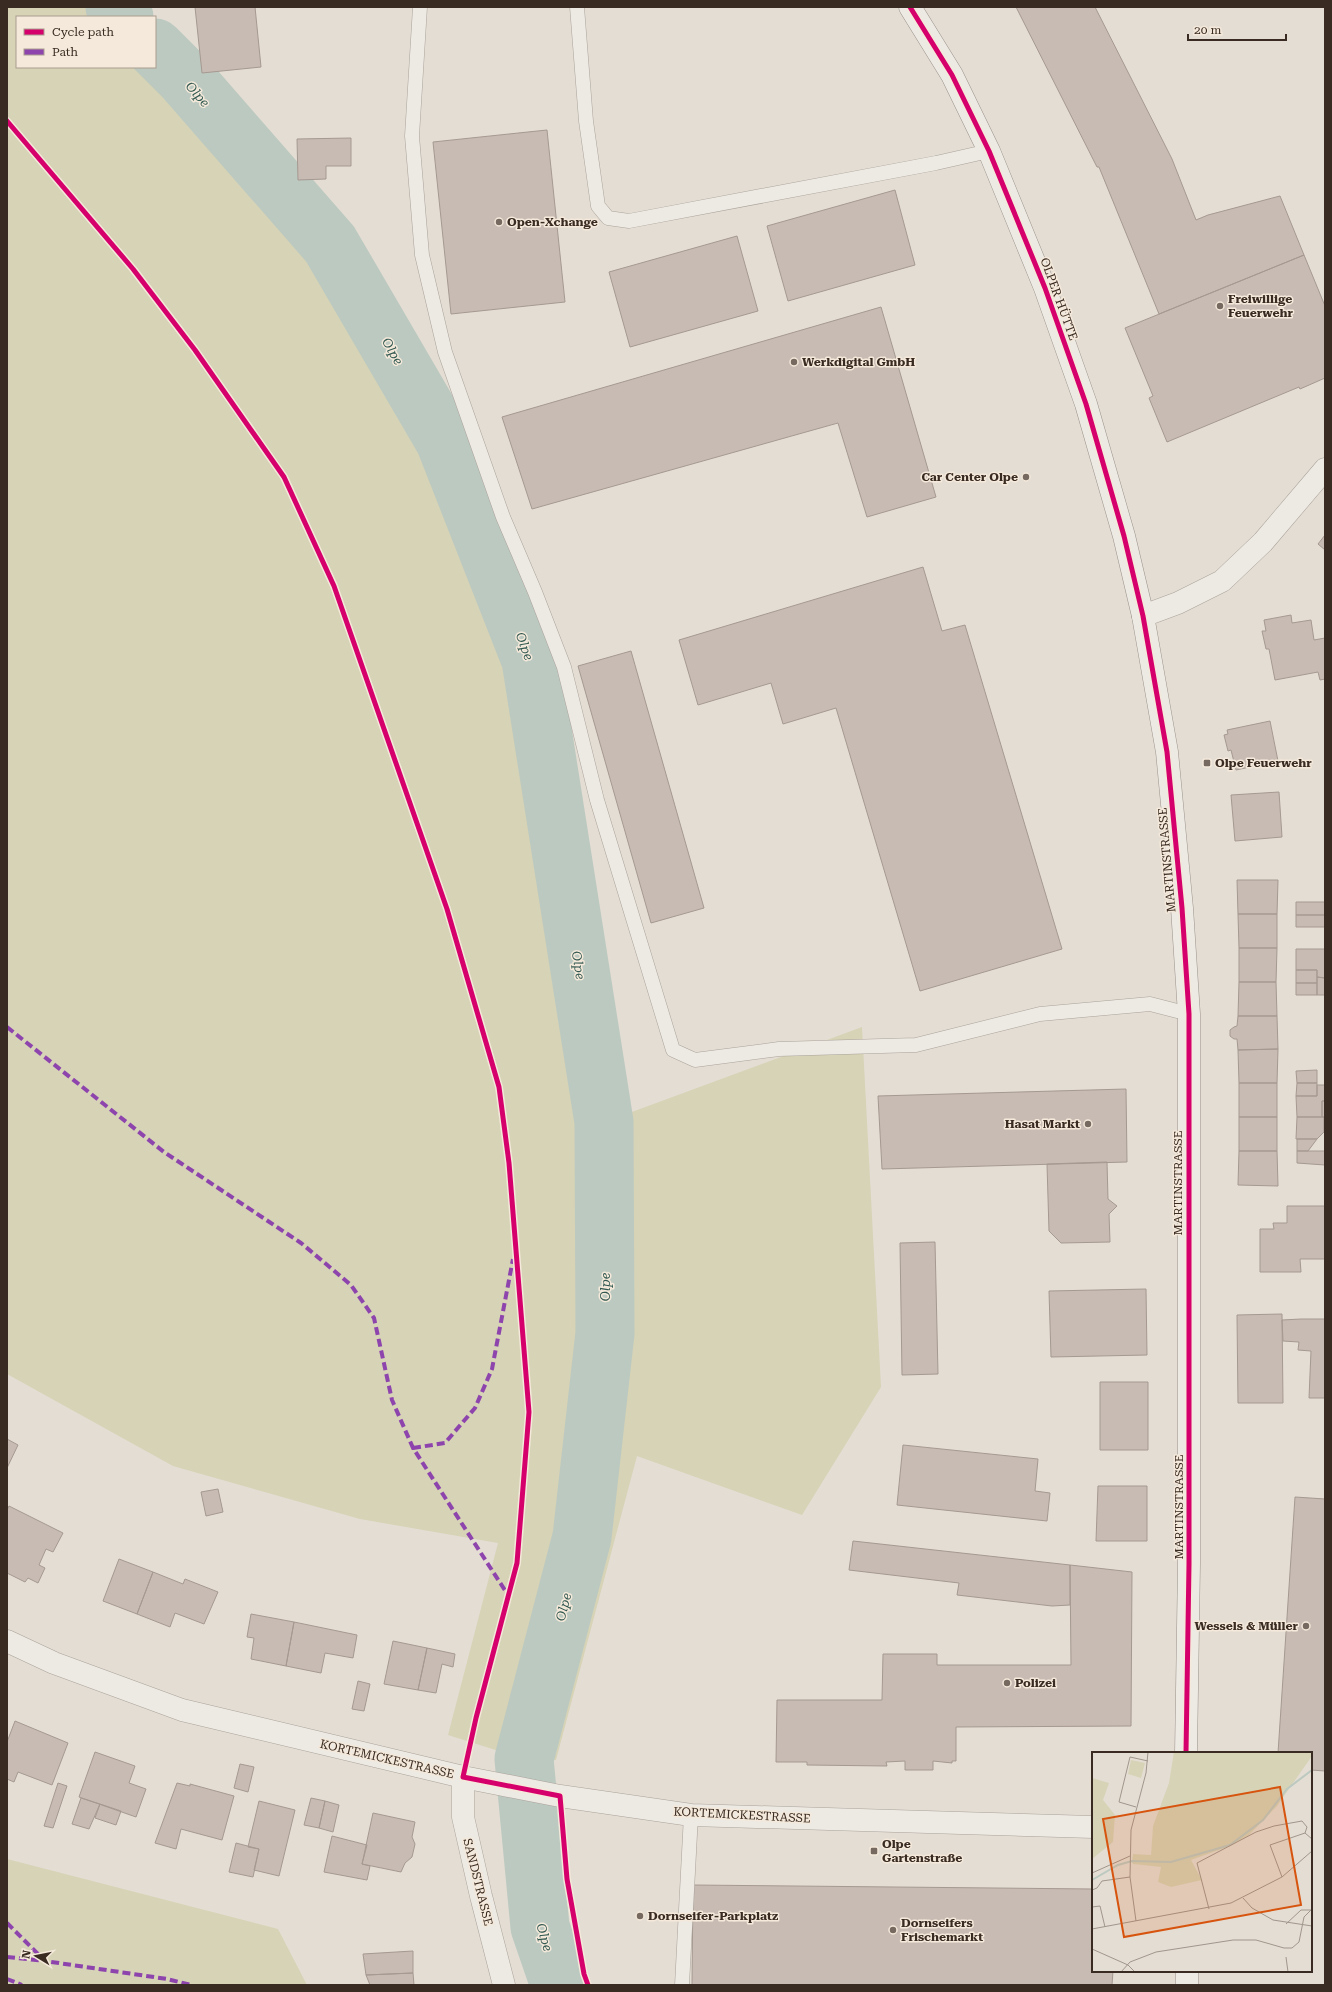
<svg xmlns="http://www.w3.org/2000/svg" width="1332" height="1992" viewBox="0 0 1332 1992" font-family="'Roboto Serif',serif">
  <rect width="100%" height="100%" fill="#e4ddd3"/>
  <path fill="#d6d3b6" d="M7 7H135L145 17H17V67H155V27L193 65 339 237 456 432 550 662 621 1116 862 1027 881 1387 802 1515 637 1456 556 1760H528L448 1735 498 1543 360 1519 173 1466 7 1374Z
    M7 1859 278 1929 307 1985H7Z"/>
  <g fill="none" stroke-linecap="round" stroke-linejoin="round">
    <path stroke="#bcc9c0" stroke-width="59" d="M115 7 124 17
      M155 48 185 78 330 244 445 441 531 660 604 1122 605 1333 582 1537 524 1759 540 1927 560 1985"/>
  </g>
  <path fill="#c8bbb3" stroke="#a59991" d="M195 7H255L261 67 202 73Z
    M1016 7H1095L1172 159 1196 220 1208 215 1280 196 1304 255 1159 314 1099 167H1097Z
    M547 130 565 302 451 314 433 142Z
    M351 138V166H326V179L298 180 297 139Z
    M895 190 915 265 788 301 767 226Z
    M737 236 758 311 630 347 609 272Z
    M1304 255 1325 306V378L1300 389 1299 387 1167 442 1149 398 1153 396 1125 328Z
    M881 307 936 497 867 517 838 423 532 509 502 417Z
    M1325 535V550L1318 544Z
    M923 567 942 631 965 625 1062 949 920 991 836 708 783 724 771 683 698 705 679 640Z
    M1291 615 1292 623 1311 620 1314 640 1325 638V679L1320 680 1318 672 1275 680 1269 649H1266L1262 631H1266L1264 620Z
    M631 651 704 908 651 923 578 666Z
    M1270 721 1278 761 1236 770 1231 750 1228 751 1224 735 1228 734 1227 730Z
    M1279 792 1282 837 1235 841 1231 795Z
    M1237 880H1278L1277 914H1238Z
    M1296 902H1325V915H1296Z
    M1238 914H1277V948H1239Z
    M1296 915H1325V927H1296Z
    M1239 948H1277L1276 982H1239Z
    M1296 949H1325V978L1317 977V970H1296Z
    M1296 970H1317V983H1296Z
    M1317 977 1325 978V995H1317Z
    M1239 982H1276L1277 1016H1238Z
    M1296 983H1317V995H1296Z
    M1238 1016H1277L1278 1049 1238 1050 1237 1039H1234L1230 1036V1030L1234 1027 1237 1026Z
    M1278 1049 1277 1083H1239L1238 1050Z
    M1317 1070V1083H1297L1296 1071Z
    M1239 1083H1277V1117H1239Z
    M1297 1083H1317V1096H1296Z
    M1317 1085H1325V1101H1322V1117H1297L1296 1096H1317Z
    M1126 1089 1127 1162 882 1169 878 1096Z
    M1322 1101H1325V1117H1322Z
    M1239 1117H1277V1151H1239Z
    M1297 1117H1324V1132L1317 1139H1296Z
    M1297 1139H1317L1308 1151H1297Z
    M1239 1151H1277L1278 1186 1238 1185Z
    M1297 1151H1325V1165L1297 1163Z
    M1107 1162 1108 1199 1117 1206 1109 1214 1110 1242 1061 1243 1049 1231 1047 1164Z
    M1287 1206H1325V1259H1300L1301 1272H1260V1229H1274L1273 1223H1287Z
    M935 1242 938 1374 902 1375 900 1243Z
    M1146 1289 1147 1355 1051 1357 1049 1291Z
    M1282 1314 1283 1403H1238L1237 1315Z
    M1301 1319H1325V1398H1309L1311 1351 1298 1350 1299 1342 1283 1341 1282 1320Z
    M1100 1382H1148V1450H1100Z
    M7 1439 18 1445 7 1468Z
    M903 1445 1038 1459 1035 1491 1050 1493 1047 1521 897 1505Z
    M1098 1486H1147V1541H1096Z
    M218 1489 223 1512 206 1516 201 1492Z
    M1295 1497 1325 1499V1771L1311 1770V1753H1278Z
    M9 1506 63 1533 53 1552 46 1549 39 1565 45 1568 38 1583 28 1578 25 1582 7 1573V1510Z
    M853 1541 1070 1565V1605L1052 1606 957 1595 959 1583 849 1570Z
    M119 1559 153 1572 137 1614 103 1601Z
    M1070 1565 1132 1572 1131 1726 956 1727V1761H952V1763L933 1761V1770H905V1761L886 1762 887 1766 807 1765V1762H776L777 1700H882L883 1654H937V1665H1071Z
    M153 1572 183 1584 185 1579 218 1592 204 1624 175 1613 170 1627 137 1614Z
    M251 1614 294 1622 286 1666 251 1659 254 1638 247 1637Z
    M294 1622 357 1635 353 1658 325 1653 321 1673 286 1666Z
    M393 1641 427 1648 418 1690 384 1684Z
    M427 1648 455 1654 453 1667 442 1664 436 1693 418 1690Z
    M358 1681 370 1684 364 1711 352 1709Z
    M15 1721 68 1743 52 1785 18 1772 14 1782 7 1779V1742Z
    M95 1752 135 1766 129 1783 146 1789 136 1817 79 1797Z
    M240 1764 254 1767 248 1792 234 1788Z
    M58 1783 67 1786 53 1828 44 1826Z
    M177 1783 190 1786V1784L234 1796 222 1840 181 1829 176 1849 155 1843Z
    M81 1798 100 1804 89 1829 72 1824Z
    M311 1798 325 1801 319 1828 304 1825Z
    M259 1801 295 1810 279 1876 254 1870 259 1849 248 1847Z
    M325 1801 339 1805 333 1832 319 1828Z
    M100 1804 121 1811 116 1825 95 1818Z
    M373 1813 415 1822 412 1837 415 1844 412 1857 405 1863 401 1872 362 1864Z
    M332 1836 367 1845 362 1864 370 1866 367 1880 324 1872Z
    M236 1843 259 1849 253 1877 229 1872Z
    M693 1885 1093 1889V1971H1113L1112 1985H692Z
    M413 1951V1973L366 1975 363 1954Z
    M413 1973 414 1985H370L366 1975Z"/>
  <g fill="none" stroke-linecap="round" stroke-linejoin="round">
    <g stroke="#aaa39b" stroke-width="15">
      <path id="lane" d="M420 7 412 136 422 255 445 352 503 517 535 592 564 667 597 800 673 1050 695 1060 779 1049 916 1045 1040 1014 1150 1004 1189 1014
        M577 7 586 121 598 206 608 218 629 221 936 163 989 151
        M682 1985 691 1815"/>
    </g>
    <g stroke="#aaa39b" stroke-width="23">
      <path id="street" d="M1143 616 1178 603 1222 581 1263 542 1325 469
        M7 1641 54 1663 182 1710 463 1777 560 1796 691 1815 1093 1827
        M463 1777V1817L481 1896 504 1985"/>
    </g>
    <g stroke="#9a928b" stroke-width="23">
      <path id="secondary" d="M910 7 952 75 989 151 1045 288 1086 404 1124 536 1143 616 1167 752 1182 908 1189 1014V1564L1186 1753
        M1187 1971V1985"/>
    </g>
    <use href="#lane" stroke="#ede9e3" stroke-width="14"/>
    <use href="#street" stroke="#ede9e3" stroke-width="22"/>
    <use href="#secondary" stroke="#ede9e3" stroke-width="22"/>
    <path stroke="#8e44ad" stroke-width="4" stroke-dasharray="8 4" stroke-linecap="butt" d="M7 1027 164 1152 301 1243 351 1285 374 1318 392 1400 413 1448 508 1595
      M413 1448 445 1443 475 1408 492 1369 513 1259
      M7 1923 45 1961 167 1979 191 1985
      M7 1957 45 1961
      M7 1979 22 1985"/>
    <g stroke="#f4e9da" stroke-width="8">
      <path id="cycleway" d="M910 7 952 75 989 151 1045 288 1086 404 1124 536 1143 616 1167 752 1182 908 1189 1014V1564L1186 1753
        M7 121 133 269 195 350 284 477 334 586 447 909 499 1087 509 1163 529 1412 517 1563 476 1718 463 1777 560 1796 567 1879 584 1974 588 1985"/>
    </g>
    <use href="#cycleway" stroke="#d6006c" stroke-width="5"/>
  </g>
  <g fill="#766960" stroke="#f4e9da" stroke-width="1.5">
    <circle cx="499" cy="222" r="4"/>
    <circle cx="1220" cy="306" r="4"/>
    <circle cx="794" cy="362" r="4"/>
    <circle cx="1026" cy="477" r="4"/>
    <rect x="1203" y="759" width="8" height="8" rx="2"/>
    <circle cx="1088" cy="1124" r="4"/>
    <circle cx="1306" cy="1626" r="4"/>
    <circle cx="1007" cy="1683" r="4"/>
    <rect x="870" y="1847" width="8" height="8" rx="2"/>
    <circle cx="640" cy="1916" r="4"/>
    <circle cx="893" cy="1930" r="4"/>
  </g>
  <g text-anchor="middle" stroke-width="3" stroke-linejoin="round" paint-order="stroke">
    <g font-size="12" font-weight="bold" fill="#3a2b22" stroke="#f4e9da" text-anchor="start">
      <text x="507" y="226">Open-Xchange</text>
      <text x="1228" y="303">Freiwillige<tspan x="1228" dy="14">Feuerwehr</tspan></text>
      <text x="802" y="366">Werkdigital GmbH</text>
      <text x="1018" y="481" text-anchor="end">Car Center Olpe</text>
      <text x="1215" y="767">Olpe Feuerwehr</text>
      <text x="1080" y="1128" text-anchor="end">Hasat Markt</text>
      <text x="1298" y="1630" text-anchor="end">Wessels &amp; Müller</text>
      <text x="1015" y="1687">Polizei</text>
      <text x="882" y="1848">Olpe<tspan x="882" dy="14">Gartenstraße</tspan></text>
      <text x="648" y="1920">Dornseifer-Parkplatz</text>
      <text x="901" y="1927">Dornseifers<tspan x="901" dy="14">Frischemarkt</tspan></text>
    </g>
    <g font-size="12" fill="#3a2b22" stroke="#f4e9da">
      <text transform="translate(1059 299) rotate(70)" y="4">OLPER HÜTTE</text>
      <text transform="translate(1167 860) rotate(-95)" y="4">MARTINSTRASSE</text>
      <text transform="translate(1178 1183) rotate(-90)" y="4">MARTINSTRASSE</text>
      <text transform="translate(1179 1507) rotate(-90)" y="4">MARTINSTRASSE</text>
      <text transform="translate(387 1759) rotate(13)" y="4">KORTEMICKESTRASSE</text>
      <text transform="translate(742 1815) rotate(3)" y="4">KORTEMICKESTRASSE</text>
      <text transform="translate(478 1882) rotate(76)" y="4">SANDSTRASSE</text>
    </g>
    <g font-size="13" font-style="italic" fill="#325951" stroke="#f4e9da">
      <text transform="translate(198 94) rotate(49)" y="5">Olpe</text>
      <text transform="translate(393 351) rotate(60)" y="5">Olpe</text>
      <text transform="translate(525 646) rotate(70)" y="5">Olpe</text>
      <text transform="translate(579 965) rotate(81)" y="5">Olpe</text>
      <text transform="translate(605 1287) rotate(-90)" y="5">Olpe</text>
      <text transform="translate(563 1607) rotate(-75)" y="5">Olpe</text>
      <text transform="translate(545 1937) rotate(74)" y="5">Olpe</text>
    </g>
  </g>
  <g transform="translate(1092 1752)">
    <rect width="220" height="220" fill="#e4ddd3"/>
    <path d="M82 0H220V4L185 54 157 83 138 94 99 108 110 128 79 135 66 130 69 115 41 112 40 110 41 102 59 103 61 74 77 31ZM39 8 53 11 49 26 36 22ZM0 26 17 31 11 48 23 63 21 90 0 107Z" fill="#d6d3b6"/>
    <path fill="none" stroke="#bcc9c0" stroke-width="2" d="M0 128 26 113 40 109 79 110 138 93 171 68 195 37 220 18"/>
    <path fill="none" stroke="#a0968c" stroke-width="1" d="M44 55 27 50 38 5 56 9M0 121 38 104M190 125 178 93 213 81M0 138 5 136 10 129 38 125M151 146 160 156 181 168 220 174M0 155 8 154 13 175M117 157 105 111 164 80 182 74 210 69 215 75 213 81 220 87M44 169 38 125 39 78 54 21 56 0M194 172 209 158H219M0 177 139 151 190 125 220 99M0 197 36 213 43 220M194 205 196 220M29 220 38 210 64 200 141 188H164L192 196H200L207 190 212 165 220 157M126 220H147"/>
    <path fill="#d7540e" fill-opacity="0.15" stroke="#d7540e" stroke-width="2" d="M188 35 209 153 32 185 11 67Z"/>
    <rect width="220" height="220" fill="none" stroke="#3a2b22" stroke-width="2"/>
  </g>
  <rect width="1332" height="1992" fill="none" stroke="#3a2b22" stroke-width="16"/>
  <rect x="16" y="16" width="140" height="52" fill="#f4e9da" stroke="#aa9d90"/>
  <rect x="24" y="29" width="20" height="6" fill="#d6006c" stroke="#aa9d90"/>
  <text x="52" y="36" font-size="12" fill="#3a2b22">Cycle path</text>
  <rect x="24" y="49" width="20" height="6" fill="#8e44ad" stroke="#aa9d90"/>
  <text x="52" y="56" font-size="12" fill="#3a2b22">Path</text>
  <g transform="translate(36 1956) rotate(280)" stroke="#f4e9da" stroke-width="3" paint-order="stroke">
  <path d="M0-3L7 15L0 10L-7 15Z" fill="#3a2b22"/>
  <text y="-6" font-size="11" font-weight="bold" text-anchor="middle" fill="#3a2b22">N</text>
  </g>
  <path d="M1188 34v6h98v-6" fill="none" stroke="#3a2b22" stroke-width="2"/>
  <text x="1194" y="34" font-size="12" fill="#3a2b22" stroke="#f4e9da" stroke-width="3" paint-order="stroke">20 m</text>
</svg>
